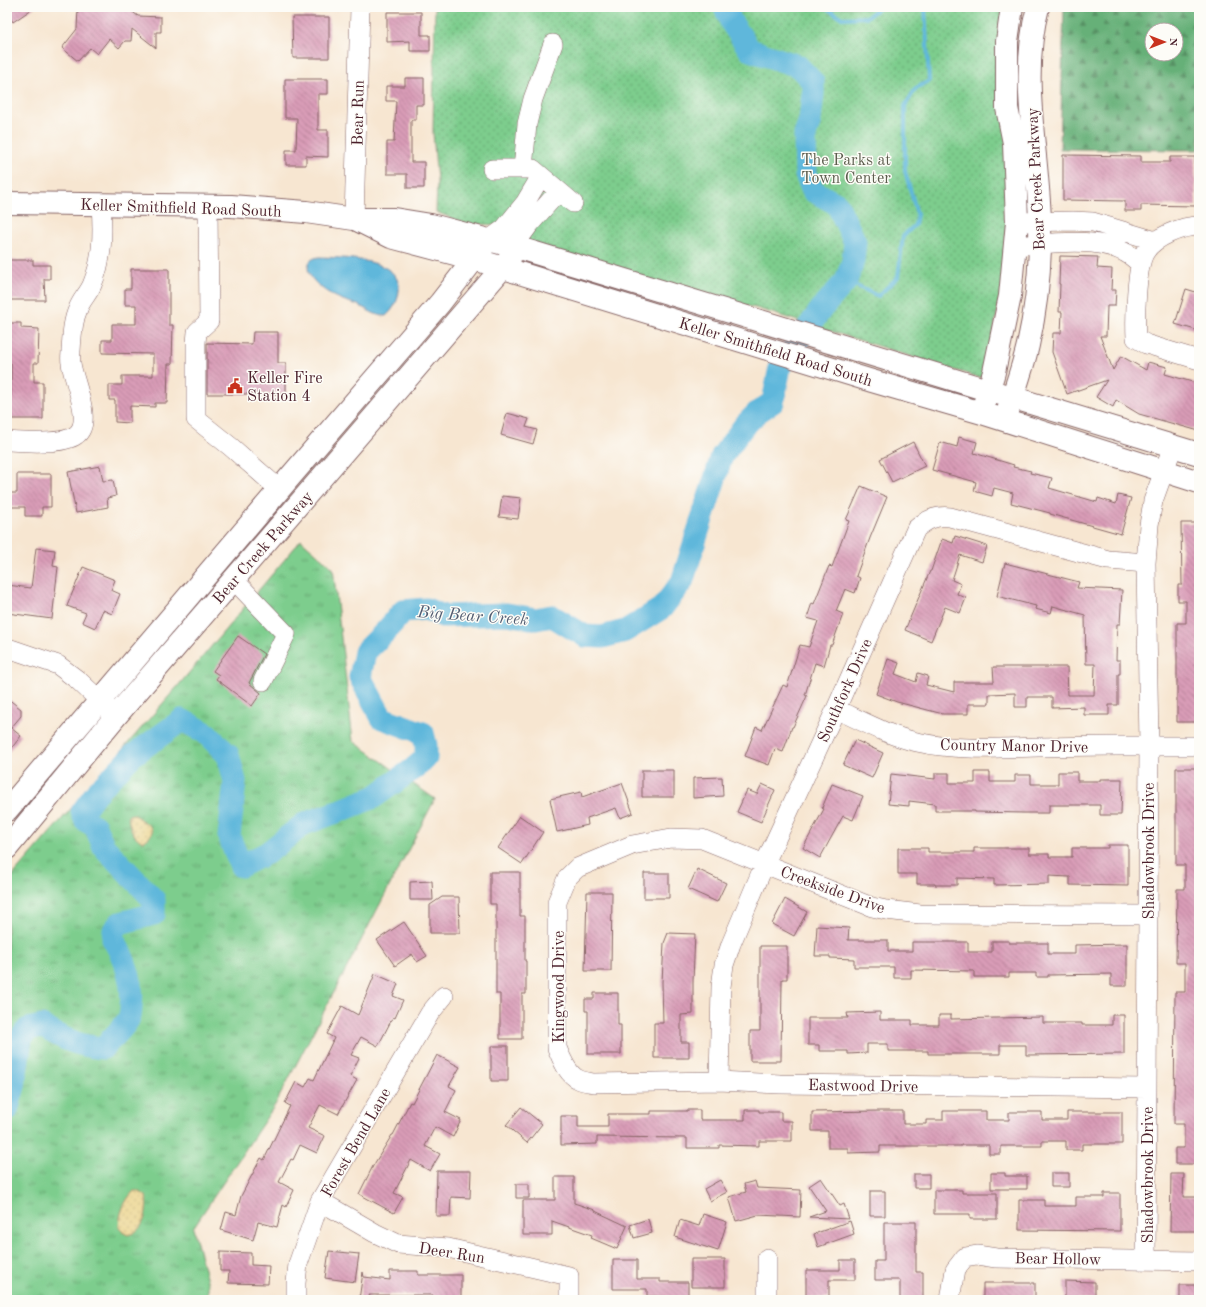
<svg xmlns="http://www.w3.org/2000/svg" width="1206" height="1307" viewBox="0 0 1206 1307" font-family="'Old Standard TT',serif">
  <defs>
    <pattern id="grass-tufts" width="24" height="20" patternUnits="userSpaceOnUse"><rect width="24" height="20" fill="#7dcd8d"/><path d="M3 7l-1-3M5 7V3M7 7l1-3M15 17l-1-3M17 17v-4M19 17l1-3" fill="none" stroke="#68a673"/></pattern>
    <pattern id="forest-firs" width="22" height="20" patternUnits="userSpaceOnUse"><rect width="22" height="20" fill="#66b078"/><path d="M5 1l3.5 6h-7zM16 11l3.5 6h-7z" fill="#568f63"/></pattern>
    <pattern id="sand-dots" width="8" height="8" patternUnits="userSpaceOnUse"><rect width="8" height="8" fill="#eeda9e"/><path d="M2 2h.1M6 6h.1" fill="none" stroke="#cebb88" stroke-width="1.8" stroke-linecap="round"/></pattern>
    <pattern id="park-dots" width="8" height="8" patternUnits="userSpaceOnUse"><rect width="8" height="8" fill="#7dcd8d"/><path d="M2 2h.1M6 6h.1" fill="none" stroke="#68a673" stroke-width="1.8" stroke-linecap="round"/></pattern>
    <pattern id="building-back-hatch" width="6" height="6" patternUnits="userSpaceOnUse"><rect width="6" height="6" fill="#d99cb7"/><path d="M-1 5l2 2M0 0l6 6M5-1l2 2" fill="none" stroke="#b27f95"/></pattern>
  </defs>
  <rect width="100%" height="100%" fill="#fdfcf7"/>
  <filter id="ink" filterUnits="userSpaceOnUse"><feTurbulence type="fractalNoise" baseFrequency=".025" numOctaves="2"/><feDisplacementMap in="SourceGraphic" scale="8" xChannelSelector="R" yChannelSelector="G"/><feConvolveMatrix kernelMatrix="1 2 1 2 8 2 1 2 1" color-interpolation-filters="sRGB"/></filter>
  <filter id="wash" filterUnits="userSpaceOnUse"><feTurbulence type="fractalNoise" baseFrequency=".012" numOctaves="4" result="noise"/><feDisplacementMap in="SourceGraphic" scale="16" xChannelSelector="R" yChannelSelector="G"/><feGaussianBlur stdDeviation="0.9" result="paint"/><feColorMatrix in="noise" values="0 0 0 0 0 0 0 0 0 0 0 0 0 0 0 0 0 1.4 0 .05"/><feComposite in="paint" operator="in"/></filter>
  <g filter="url(#wash)">
    <rect width="100%" height="100%" fill="#f7e6d1"/>
    <path fill="url(#grass-tufts)" stroke="#64765c" d="M301 540 333 568 353 741 435 799 275 1105 193 1228 208 1284V1300H7V882L177 687Z"/>
    <path fill="url(#forest-firs)" stroke="#586852" fill-rule="evenodd" d="M1064 7H1199V150L1060 149ZM1152 30H1176V54H1152Z"/>
    <path fill="url(#sand-dots)" stroke="#9c7c64" d="M133 814C136 815 138 818 141 820 154 827 156 834 143 842 134 838 127 825 129 815Z
      M134 1191H138L146 1196C148 1211 145 1231 128 1235L124 1233 119 1228C119 1214 124 1201 134 1191Z"/>
    <path fill="url(#park-dots)" stroke="#64765c" d="M435 7H1006L1008 148 1005 272 985 377H977L756 308 619 279 510 249 511 225 467 224 436 212 437 181 433 133Z"/>
    <path fill="#5eb7db" stroke="#546b83" d="M319 257C340 258 400 257 399 289 399 299 394 309 386 316 375 316 368 310 358 305 353 303 347 302 343 300 330 295 308 282 308 267 309 260 313 258 319 257Z"/>
    <g fill="none" stroke-linecap="round" stroke-linejoin="round">
      <path stroke="#5eb7db" stroke-width="4" d="M825 7 842 18 867 17 880 7
        M846 281 878 296 898 277 903 236 915 225 917 214 905 171V106L916 88 929 81 925 7"/>
      <path stroke="#5eb7db" stroke-width="23" d="M7 1110 14 1086 21 1038 28 1029 42 1026C63 1039 78 1046 103 1048 110 1040 125 1027 129 1018 131 1014 131 1009 131 1006 134 982 125 959 113 939L114 930 120 923 154 914V900L104 847 95 826 86 821 82 812 95 794 132 756 182 720 206 733 228 755 235 781 229 837 241 866 267 853 304 824 342 810 374 797 413 769 426 758V745L423 733 382 718 360 677 365 652 386 631 403 611 426 609 443 616 507 614 536 619 552 616 585 636 602 637 625 631 662 608 682 582 722 456 744 426 758 412 773 402 780 367 822 308 846 281 853 261 855 242 837 204 813 191 806 175 805 135 810 120 813 93V82L798 66 750 50 731 22 725 7"/>
    </g>
    <g id="blocks">
      <path fill="url(#building-back-hatch)" d="M7 7H35L13 22 7 13Z
        M117 7H126L138 16 161 17V32H156V48L132 29 131 41H125L119 48 109 39 97 54 90 48 78 61 62 48 77 29 78 8 117 9Z
        M387 12H421V35H430V51H410V41L387 42Z
        M292 17H329V58H293Z
        M405 78H424V105H416V120H411V162H424V188H407V174H387V142H394L396 101H386V86H405Z
        M285 79H328V94H318V130H328V157L306 156V165H286V150H296L297 118H285Z
        M1063 155 1141 156V162H1170V157H1195L1196 206 1141 205V211H1125V201L1063 200Z
        M1060 256 1098 257 1097 268 1112 269 1111 290H1116L1115 306H1107L1106 336H1100L1113 370 1121 356 1146 370 1148 362 1167 367 1165 374 1199 384V431L1139 414 1116 400 1113 407 1096 397 1107 380 1067 394 1052 352 1053 333H1061L1062 312H1059L1060 284H1059Z
        M7 260H33V265H50V279H44L45 300H7Z
        M131 269H169V325H173L172 364H168L167 403H155V407L130 406V423L115 422V400H109V385H122V376H153V354L102 353V340H112V324H136V305H125V289H131Z
        M1186 289 1199 293V331L1175 324Z
        M7 323H21V328L39 329 38 363H34V382H43V419H7V396H11V363H7Z
        M253 332H278V363H286V394H207V343L252 344Z
        M507 413 529 419 526 427 537 430 533 444 501 435Z
        M959 437 977 442 974 453 1014 465 1013 467 1031 471 1030 473 1052 478 1049 488 1097 502 1098 498 1116 504 1118 495 1131 498 1121 534 1050 514V513L1011 503 1013 493 994 488 992 496 974 491 976 482 932 470 940 442 957 447Z
        M913 442 925 466 892 482 880 459Z
        M100 466 103 481 113 480 116 496 107 498 108 507 76 513 68 472Z
        M17 474H51V507H42V516H25V507H7V493H17Z
        M861 486 887 497 870 538 856 576 860 578 855 593 845 589 836 611 843 614 832 645H830L824 666 815 663 805 695 807 696 793 727H792L783 752 775 749 769 765 745 756 756 727 762 730 783 685 787 687 800 645 809 647 818 621 807 618 812 603 814 604 829 566 832 567 849 521 846 520Z
        M502 496 521 498 518 519 499 517Z
        M1181 523H1199V722H1177V623H1186V601H1178V585H1182Z
        M955 536 987 546 982 562 960 555 952 580 961 584 957 594 966 598 960 613 945 607 931 641 905 630 930 571H931L942 539 953 543Z
        M36 548 55 550 53 566 58 567 52 619 7 613V585L31 588Z
        M1005 563 1079 582 1077 588 1122 590 1120 624H1117L1116 660H1120V674H1118V705H1109V715H1084V707L1052 708V697H1027V707H1015V693L989 694V704H968V714H943L897 702 876 694 888 659 899 663 895 674 916 682 918 673 928 676 926 685 954 692V682H994L993 667H1067L1068 695H1094L1095 664H1086L1085 615 1053 606 1051 613 1035 609 1036 606 997 596Z
        M83 567 115 580 111 590 120 594 112 614 103 610 95 628 82 622 86 613 67 606Z
        M238 636 264 654 249 683 261 693 252 706 216 679 219 675 213 671Z
        M7 698 21 709V716L11 728 21 736 7 754Z
        M855 740 883 753 872 778 843 765Z
        M1176 768H1199V1164H1175V1148H1184V1124H1174L1175 992H1185V963H1176L1177 889H1185V865H1176Z
        M642 770H674V797H642Z
        M975 772H990V782H1015V775H1031V784H1058V772H1077V781H1100V779H1122L1121 815H1100V805H1049V813H1024L975 812V811H935V804L909 801V806L888 804 891 774 935 779V773H949V783H975Z
        M722 777 723 796 693 798V778Z
        M622 783 633 813 620 818 616 808 587 818 588 825 557 832 550 799 581 792 582 797Z
        M762 784 775 790 761 822 737 812 747 790 757 794Z
        M832 784 863 796 853 820 843 816 820 858 803 848 824 809 822 808Z
        M520 816 543 832 522 864 498 848Z
        M1108 845H1128V886L1070 885V877L1049 876V884L994 885V879L957 878V885H935V884H917V874H898V848H928V852H974V848H1029V854H1049V857H1072V848H1108Z
        M697 869 726 883 717 902 688 889Z
        M490 872H520V916H525V961H526V994H522V1039H500V994H496V904H490Z
        M644 873H669V898H644Z
        M432 881 433 900H410V882Z
        M587 892H612L611 971H585Z
        M442 897H459L460 933H430V905Z
        M785 899 807 912 794 936 772 924Z
        M404 922 427 956 417 962 412 954 395 966 377 940Z
        M817 926 849 928 848 940H888V951H912V942H968V952H992V941H1009V943H1048V954H1075V945L1127 944V986H1111V974L1048 975V977H1036V973H1009V977H974V971L911 970V978H894V967H854V959L830 958V956H815Z
        M668 933 695 934 693 980V1014L681 1015V1042H689V1058H654V1023H663L662 982 664 943Z
        M760 946H787V979H782L781 1061H750V1031H760Z
        M375 974 398 984 393 996 403 1000 395 1018 393 1017 378 1046 361 1037 351 1055 359 1058 350 1076 357 1080 338 1114 320 1105 308 1128 325 1136 317 1153 300 1145 293 1160 291 1159 279 1182 294 1190 286 1207 283 1205 277 1227 258 1222 253 1240 221 1230 226 1212 236 1215 241 1196 261 1158 264 1160 290 1106 285 1103 296 1082 305 1087 310 1078 314 1080 334 1038 327 1034 342 1006 358 1015Z
        M594 993H618V1025H621V1054H588V1011H585V999H594Z
        M880 1012V1020H912V1025H939V1015H951V1019L1043 1017V1023H1082V1025H1112V1015H1124V1054L1026 1055V1045H1000V1054H928V1051H888V1044H867V1053L848 1054V1051H819V1045H808V1018H848L847 1013Z
        M491 1046H508V1081H491Z
        M437 1055 460 1067 449 1086 456 1090 445 1112 461 1120 453 1137 435 1127 425 1146 440 1154 430 1171 411 1160 394 1193 403 1197 394 1213 359 1194 373 1166 392 1135H393L410 1102 412 1103Z
        M521 1107 542 1124 527 1143 506 1125Z
        M687 1110H700V1120H745V1110H759V1112H781V1121H792V1141H759V1146L719 1145V1148H687V1138L597 1137V1144L561 1145V1116H578V1127H608V1114H651V1111H687Z
        M880 1111H903V1124H926V1120H943V1111H986V1120H1009V1112H1042V1120H1067V1112H1122V1144H1082V1150H1066V1141H1042V1146H1001V1154H989V1145H961V1146H880V1152L848 1153V1148H828V1131H812V1112Z
        M437 1171H471L470 1198 451 1197 450 1216H436Z
        M991 1173H1005V1176H1027V1189H991Z
        M1051 1173H1069V1187H1051Z
        M914 1174H929V1188H914Z
        M1171 1174H1184L1183 1197H1199V1231H1170Z
        M555 1177H574V1203L595 1210V1211L627 1226 617 1249 591 1238 592 1235 552 1221V1235H523V1200H555Z
        M821 1178 840 1206 844 1204 849 1219 809 1217 826 1211 809 1186Z
        M720 1180 727 1192 710 1201 704 1189Z
        M755 1181 757 1188 801 1190 800 1217 758 1215 736 1221 729 1197 746 1192 744 1184Z
        M516 1184H529V1198H516Z
        M934 1190H962V1193H997V1219H970V1214H934Z
        M870 1191H885V1216H870Z
        M1104 1193H1120V1231L1019 1230V1200H1044V1206H1076V1197H1104Z
        M703 1214 727 1222 718 1251 675 1237 680 1220 699 1226Z
        M648 1219 652 1233 634 1238 630 1225Z
        M850 1221 854 1234 818 1247 814 1234Z
        M884 1222H916V1272H923V1299H900V1280H875V1261H884Z
        M329 1251 359 1254 355 1282 325 1278Z
        M220 1252 251 1253V1265L269 1266 268 1284 228 1283 229 1271H220Z
        M691 1259H725V1287H691Z
        M613 1260H637V1279H660V1282H688V1297L647 1296V1289H613Z
        M840 1260H855V1280H829V1298H806V1270H840Z
        M390 1271H418V1275H461V1300H433V1295H369L371 1300H359L363 1272 364 1277 390 1280Z
        M1065 1281 1095 1282V1300H1065Z
        M983 1283H1035V1300H983Z
        M1180 1285H1199V1300H1180Z"/>
    </g>
  </g>
  <g filter="url(#ink)">
    <use href="#blocks" fill-opacity="0" stroke="#876565" stroke-width="1"/>
    <g fill="none" stroke-linecap="round" stroke-linejoin="round">
      <g stroke="#876565" stroke-width="20">
        <path id="minor" d="M492 169H533L573 203
          M523 169 527 124 533 99 553 44
          M208 206 209 321 197 332 196 343V419L231 447 279 489
          M354 219 360 7
          M1017 222 1073 221 1093 222 1156 241
          M1199 226C1182 226 1154 237 1145 252 1136 266 1135 319 1136 338L1146 344 1199 360
          M489 240 504 229 525 203 541 176
          M1014 246C1053 244 1111 232 1140 264
          M513 247 529 225 559 191
          M7 441C23 442 63 445 76 435 94 422 73 381 71 363 70 359 71 355 71 351 72 337 72 322 78 309 81 300 88 294 92 285 103 259 103 232 101 205
          M234 580 286 634 263 681
          M7 649H11L58 665 79 681 116 716
          M836 709C862 721 889 736 917 742 956 751 999 748 1038 747 1092 746 1145 745 1199 746
          M719 1081 721 987 724 965 731 944 765 863 836 709 916 529C926 520 936 515 950 517L1108 560 1146 563
          M1147 1088 780 1084 719 1081 594 1083C589 1082 583 1082 578 1079 567 1074 562 1059 557 1048V902L567 878 577 868 632 845 671 838 702 839 872 907 886 910 920 914 1148 915
          M320 1201 375 1233 398 1244 448 1248 569 1276V1300
          M1146 1260 1149 745 1146 563 1149 525 1153 501 1173 446
          M296 1300V1283L298 1264 320 1201 430 1013 444 996
          M767 1300V1258
          M950 1300 955 1270 965 1257 977 1255 996 1258 1199 1261"/>
      </g>
      <g stroke="#876565" stroke-width="24">
        <path id="major" d="M7 203 231 206 306 212 354 219H394L431 225 519 248 1199 454
          M359 221 391 237 474 259 872 381 982 413 1199 482
          M984 405 994 372 1010 296 1017 222 1014 143 1007 108V41L1012 7
          M1008 411C1015 389 1023 367 1028 345 1037 305 1041 262 1040 221 1038 150 1019 77 1038 7
          M7 810 290 477 440 303 482 249
          M7 848 116 716 510 259"/>
      </g>
      <use href="#minor" stroke="#fff" stroke-width="19"/>
      <use href="#major" stroke="#fff" stroke-width="22"/>
    </g>
  </g>
  <defs>
    <g id="civic-bare" transform="scale(1.2)"><path d="M-.6-6.5H3V-4.5H.6V-3L4-1V1h2V6H-6V1h2V-1L-.6-3ZM-1.2 2.5V6h2.4V2.5Z" fill="#c8321e" stroke="#fdfcf7" stroke-width="2.5" paint-order="stroke"/></g>
  </defs>
  <g fill-rule="evenodd">
    <use href="#civic-bare" x="235" y="386"/>
  </g>
  <g text-anchor="middle" stroke-width="3" stroke-linejoin="round" paint-order="stroke">
    <g font-size="16" fill="#4a1f2b" stroke="#fdfcf7">
      <text transform="translate(357 113) rotate(-89)" y="6">Bear Run</text>
      <text transform="translate(1035 179) rotate(-93)" y="6">Bear Creek Parkway</text>
      <text transform="translate(181 207) rotate(2)" y="6">Keller Smithfield Road South</text>
      <text transform="translate(776 351) rotate(17)" y="6">Keller Smithfield Road South</text>
      <text transform="translate(262 547) rotate(-49)" y="6">Bear Creek Parkway</text>
      <text transform="translate(844 690) rotate(-66)" y="6">Southfork Drive</text>
      <text transform="translate(1014 745) rotate(1)" y="6">Country Manor Drive</text>
      <text transform="translate(1148 851) rotate(-90)" y="6">Shadowbrook Drive</text>
      <text transform="translate(833 889) rotate(20)" y="6">Creekside Drive</text>
      <text transform="translate(558 987) rotate(-90)" y="6">Kingwood Drive</text>
      <text transform="translate(863 1085) rotate(1)" y="6">Eastwood Drive</text>
      <text transform="translate(355 1142) rotate(-60)" y="6">Forest Bend Lane</text>
      <text transform="translate(1147 1175) rotate(-90)" y="6">Shadowbrook Drive</text>
      <text transform="translate(452 1252) rotate(9)" y="6">Deer Run</text>
      <text transform="translate(1058 1258) rotate(1)" y="6">Bear Hollow</text>
    </g>
    <g font-size="16" fill="#5c5c4d" stroke="#fdfcf7">
      <text x="846" y="165">The Parks at<tspan x="846" dy="18">Town Center</tspan></text>
    </g>
    <g font-size="16" fill="#4a1f2b" stroke="#fdfcf7" text-anchor="start">
      <text x="247" y="383">Keller Fire<tspan x="247" dy="18">Station 4</tspan></text>
    </g>
    <g font-size="17" font-style="italic" fill="#525c71" stroke="#fdfcf7">
      <text transform="translate(473 615) rotate(4)" y="6">Big Bear Creek</text>
    </g>
  </g>
  <rect width="1206" height="1307" fill="none" stroke="#fdfcf7" stroke-width="24"/>
  <g transform="translate(1164 42) rotate(90)"><circle r="19" fill="#fdfcf7" stroke="#b5a4a5"/>
  <path d="M0-3L7 15L0 10L-7 15Z" fill="#c8321e"/>
  <text y="-6" font-size="11" font-weight="bold" text-anchor="middle" fill="#4a1f2b">N</text>
  </g>
</svg>
